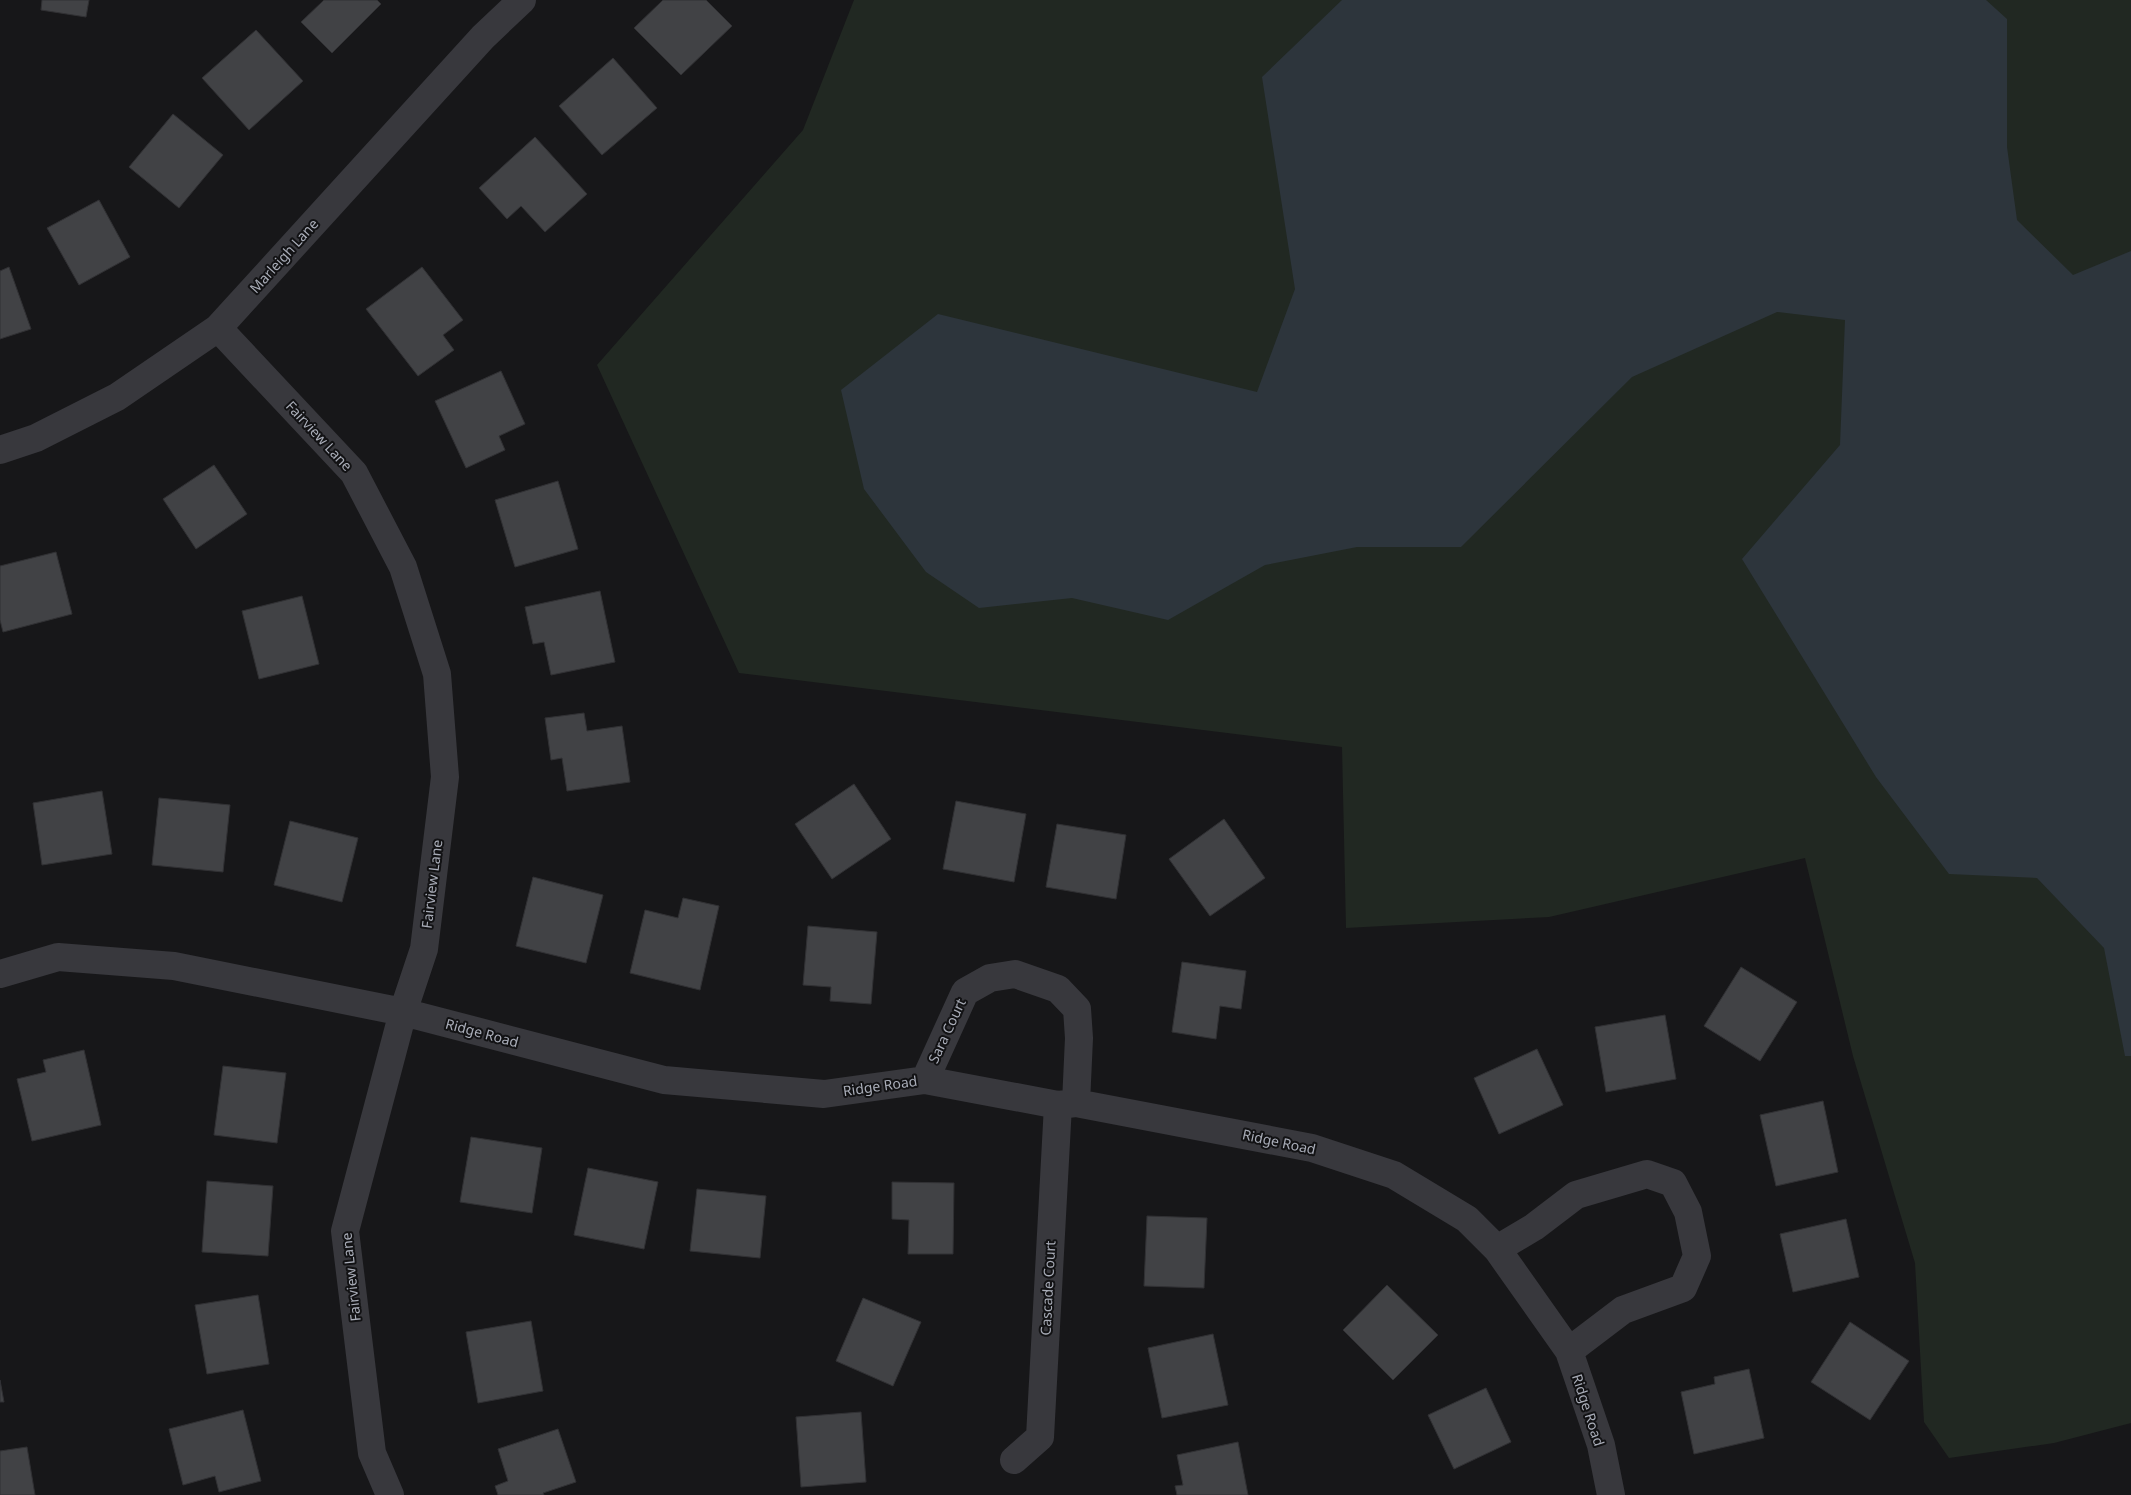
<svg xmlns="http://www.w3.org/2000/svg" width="2131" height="1495" viewBox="0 0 2131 1495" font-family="'Noto Sans',sans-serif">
  <rect width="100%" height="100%" fill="#171719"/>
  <path fill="#212822" d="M854 0H2131V1423L2054 1443 1949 1458 1924 1422 1915 1263 1853 1056 1805 858 1549 917 1346 928 1342 747 739 673 597 365 803 130Z"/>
  <path fill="#2d353c" d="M1342 0H1986L2007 19V147L2017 220 2073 275 2131 251V1056H2125L2104 948 2037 878 1949 874 1876 777 1742 559 1840 445 1845 320 1777 312 1632 377 1461 547H1357L1265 565 1168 620 1072 598 979 608 926 572 864 489 841 390 938 314 1257 392 1295 289 1262 77Z"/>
  <path fill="#414245" stroke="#313134" d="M42 0H89L86 17 41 10Z
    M324 0H377L381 4 332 53 301 22Z
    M663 0H706L732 26 681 75 634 28Z
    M256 30 303 81 249 130 202 78Z
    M613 58 657 108 602 155 559 106Z
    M173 114 223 155 179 208 129 167Z
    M535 137 587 194 545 232 521 206 507 219 479 188Z
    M99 200 130 257 79 285 47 228Z
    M9 267 31 329 0 339V271Z
    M422 267 463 320 443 335 454 350 418 376 366 309Z
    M501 371 525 424 499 436 505 450 466 468 435 401Z
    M214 465 247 514 196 549 163 499Z
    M558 481 578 549 515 567 495 500Z
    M56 552 72 614 3 632 0 620V566Z
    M600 591 615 662 551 675 544 642 533 644 525 607Z
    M302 596 319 664 259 679 242 611Z
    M584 713 587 731 622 726 630 782 567 791 562 758 551 760 545 718Z
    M854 784 891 839 832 879 795 824Z
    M102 791 112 854 42 865 33 803Z
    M159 798 230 805 223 872 152 865Z
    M956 801 1026 814 1014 882 943 869Z
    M1224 819 1265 878 1210 916 1169 859Z
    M290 821 358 838 342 902 274 885Z
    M1057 824 1126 835 1116 899 1046 887Z
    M533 877 603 895 586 963 516 946Z
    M683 898 719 906 700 990 630 973 645 910 678 918Z
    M808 926 877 932 871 1004 830 1001 831 987 803 985Z
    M1182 962 1246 971 1241 1009 1220 1006 1216 1039 1172 1032Z
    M1741 967 1797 1002 1760 1061 1704 1026Z
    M1665 1015 1676 1079 1606 1092 1595 1027Z
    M1537 1049 1563 1105 1499 1134 1474 1078Z
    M84 1050 101 1125 32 1141 17 1079 46 1072 43 1060Z
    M223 1066 286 1073 277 1143 214 1135Z
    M1823 1101 1838 1172 1776 1186 1760 1115Z
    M471 1137 542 1148 532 1213 460 1202Z
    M588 1168 658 1182 644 1249 574 1235Z
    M207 1181 273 1186 268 1256 202 1252Z
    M892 1182 954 1183 953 1254H908L909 1220 892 1219Z
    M697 1189 766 1196 760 1258 690 1251Z
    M1147 1216 1207 1218 1204 1288 1144 1286Z
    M1846 1219 1859 1277 1793 1292 1780 1234Z
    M1387 1285 1438 1335 1393 1380 1343 1330Z
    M258 1295 269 1364 207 1374 195 1305Z
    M863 1298 921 1322 893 1386 836 1361Z
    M531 1321 543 1391 478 1403 466 1332Z
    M1850 1322 1909 1361 1870 1420 1811 1382Z
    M1213 1334 1228 1405 1162 1418 1148 1348Z
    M1749 1369 1764 1438 1694 1454 1681 1392 1715 1384 1714 1377Z
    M0 1380 4 1402H0Z
    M1486 1388 1511 1442 1454 1469 1428 1415Z
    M243 1410 261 1481 219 1492 215 1476 183 1485 169 1429Z
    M861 1412 866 1482 801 1487 796 1417Z
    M558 1429 576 1482 543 1493 544 1495H498L495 1486 508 1481 498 1449Z
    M1238 1442 1248 1495H1177L1175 1486 1183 1485 1177 1455Z
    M27 1447 35 1495H0V1451Z"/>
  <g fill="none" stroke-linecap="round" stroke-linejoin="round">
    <path stroke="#38383d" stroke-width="28" d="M218 328 354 473 403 567 437 674 445 777 424 949 403 1012 345 1231 372 1453 390 1495
      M0 450 36 438 117 397 218 328 483 37 522 0
      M0 974 58 957 174 966 403 1012 664 1080 824 1094 925 1080 1058 1105 1076 1103 1312 1148 1394 1175 1467 1219 1497 1249 1569 1351 1601 1445 1611 1495
      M925 1080 965 992 990 978 1015 974 1058 989 1077 1009 1079 1038 1076 1103
      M1497 1249 1534 1227 1576 1195 1647 1174 1673 1183 1688 1212 1697 1256 1683 1288 1623 1310 1569 1351
      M1014 1460 1040 1437 1058 1105"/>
  </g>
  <g text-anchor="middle" stroke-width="4" stroke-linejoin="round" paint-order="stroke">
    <g font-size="14" fill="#a9adb8" stroke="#121214">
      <text transform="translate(284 256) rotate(-48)" y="5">Marleigh Lane</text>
      <text transform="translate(319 436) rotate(47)" y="5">Fairview Lane</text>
      <text transform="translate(432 884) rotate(-83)" y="5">Fairview Lane</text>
      <text transform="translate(947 1031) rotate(-65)" y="5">Sara Court</text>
      <text transform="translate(482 1033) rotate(15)" y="5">Ridge Road</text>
      <text transform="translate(880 1086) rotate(-8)" y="5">Ridge Road</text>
      <text transform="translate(1279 1142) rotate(12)" y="5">Ridge Road</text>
      <text transform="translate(351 1277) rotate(-96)" y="5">Fairview Lane</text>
      <text transform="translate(1048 1288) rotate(-87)" y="5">Cascade Court</text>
      <text transform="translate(1588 1410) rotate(72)" y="5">Ridge Road</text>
    </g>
  </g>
</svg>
